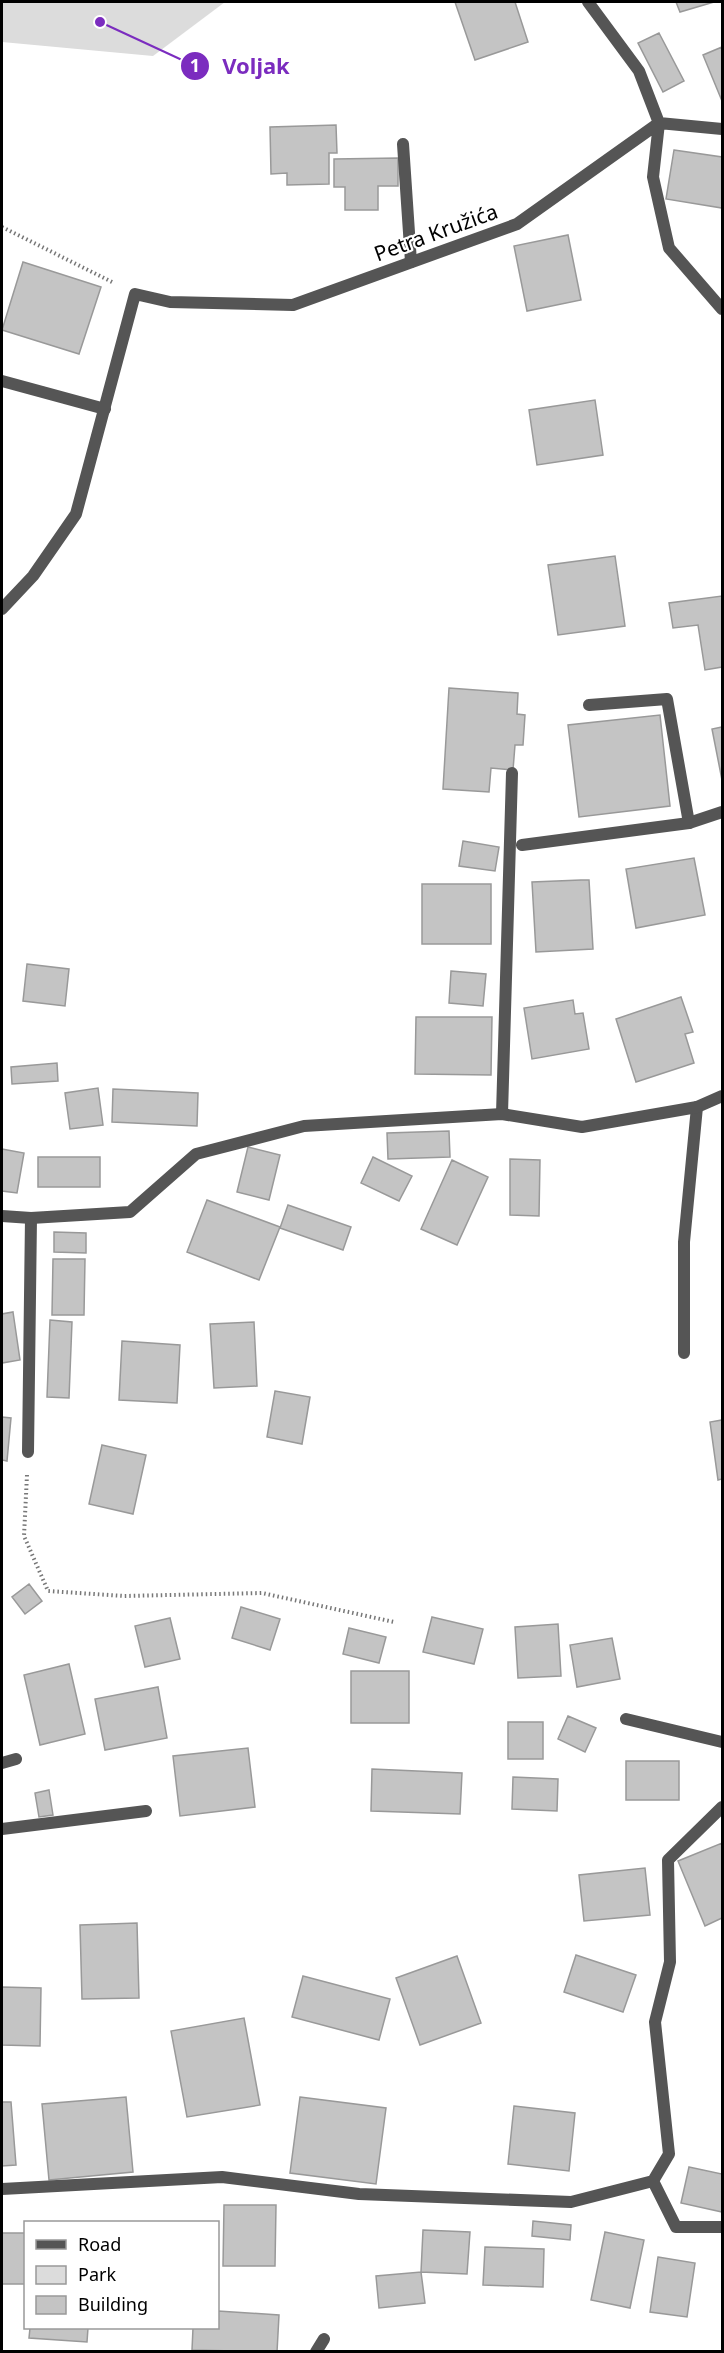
<svg xmlns="http://www.w3.org/2000/svg" width="724" height="2353" viewBox="0 0 724 2353" font-family="'Noto Sans',sans-serif">
  <rect width="100%" height="100%" fill="#fff"/>
  <path fill="#dcdcdc" d="M2 2H225L153 56 2 42Z"/>
  <path fill="#c4c4c4" stroke="#999" stroke-width="1.5" d="M455 2H515L528 42 475 60Z
    M676 2H714L680 12Z
    M659 33 684 81 663 92 638 43Z
    M722 47V101L703 55Z
    M336 125 337 153H329V184L287 185V173L271 174 270 127Z
    M674 150 722 157V208L666 199Z
    M398 158V186H378V210H345V187H334V159Z
    M568 235 581 300 527 311 514 246Z
    M23 262 101 287 79 354 2 330Z
    M595 400 603 455 537 465 529 410Z
    M615 556 625 626 558 635 548 565Z
    M722 596V667L705 670 698 625 673 628 669 603Z
    M449 688 518 693 517 714 525 715 523 745H515L513 770 491 768 489 792 443 789Z
    M660 715 670 806 579 817 568 725Z
    M722 727V780L712 729Z
    M463 841 499 847 495 871 459 866Z
    M694 858 705 915 636 928 626 869Z
    M581 880H589L593 949 536 952 532 882Z
    M422 884H491V944H422Z
    M27 964 69 969 65 1006 23 1001Z
    M451 971 486 974 483 1006 449 1003Z
    M681 997 693 1032 685 1034 694 1063 636 1082 616 1019Z
    M573 1000 575 1014 583 1013 589 1049 532 1059 524 1008Z
    M416 1017H492L491 1075 415 1074Z
    M57 1063 58 1081 12 1084 11 1067Z
    M98 1088 103 1125 70 1129 65 1093Z
    M113 1089 198 1093 197 1126 112 1122Z
    M449 1131 450 1157 388 1159 387 1133Z
    M248 1147 280 1155 269 1200 237 1192Z
    M2 1149 24 1153 17 1193 2 1191Z
    M38 1157H100V1187H38Z
    M373 1157 412 1176 399 1201 361 1183Z
    M510 1159 540 1160 539 1216 510 1215Z
    M452 1160 488 1177 457 1245 421 1229Z
    M207 1200 280 1227 259 1280 187 1252Z
    M288 1205 351 1227 343 1250 280 1228Z
    M54 1232 86 1233V1253L54 1252Z
    M53 1259H85L84 1315H52Z
    M13 1312 20 1360 2 1363V1314Z
    M50 1320 72 1322 69 1398 47 1397Z
    M254 1322 257 1386 214 1388 210 1324Z
    M122 1341 180 1345 177 1403 119 1400Z
    M275 1391 310 1397 302 1444 267 1437Z
    M2 1417 11 1418 7 1461 2 1460Z
    M722 1420V1479L718 1480 710 1422Z
    M102 1445 146 1455 133 1514 89 1504Z
    M29 1584 42 1601 25 1614 12 1597Z
    M241 1607 280 1619 270 1650 232 1638Z
    M432 1617 483 1629 474 1664 423 1652Z
    M170 1618 180 1659 145 1667 135 1626Z
    M558 1624 561 1676 518 1678 515 1627Z
    M349 1628 386 1637 379 1663 343 1654Z
    M612 1638 620 1679 577 1687 570 1645Z
    M69 1664 85 1734 40 1745 24 1675Z
    M351 1671H409V1723H351Z
    M158 1687 167 1738 105 1750 95 1699Z
    M568 1716 596 1728 585 1752 558 1739Z
    M508 1722H543V1759H508Z
    M248 1748 255 1807 180 1816 173 1756Z
    M626 1761H679V1800H626Z
    M372 1769 462 1773 460 1814 371 1811Z
    M513 1777 558 1779 557 1811 512 1809Z
    M49 1790 53 1815 39 1817 35 1793Z
    M722 1843V1918L705 1926 678 1861Z
    M645 1868 650 1915 584 1921 579 1875Z
    M137 1923 139 1998 82 1999 80 1925Z
    M576 1955 636 1975 623 2012 564 1992Z
    M457 1956 481 2023 420 2045 396 1978Z
    M303 1976 390 1999 379 2040 292 2017Z
    M2 1987 41 1988 40 2046 2 2045Z
    M244 2018 260 2105 187 2117 171 2031Z
    M126 2097 133 2172 49 2180 42 2104Z
    M300 2097 386 2108 376 2184 290 2173Z
    M2 2102H11L16 2165 2 2166Z
    M514 2106 575 2113 569 2171 508 2164Z
    M689 2167 722 2174V2212L681 2203Z
    M224 2205H276L275 2266H223Z
    M533 2221 571 2225 570 2240 532 2236Z
    M423 2230 470 2232 467 2274 421 2272Z
    M605 2232 644 2240 630 2308 591 2300Z
    M2 2233H26V2284H2Z
    M485 2247 544 2249 543 2287 483 2285Z
    M658 2257 695 2263 687 2317 650 2312Z
    M421 2272 425 2303 379 2308 376 2276Z
    M218 2311 279 2315 277 2352 192 2350 193 2328H218Z
    M30 2328H88L87 2342 29 2338Z"/>
  <g fill="none" stroke-linecap="round" stroke-linejoin="round">
    <path stroke="#777" stroke-width="4" stroke-dasharray="1.5 3" stroke-linecap="butt" d="M2 227 114 283
      M27 1475 24 1536 48 1591 124 1596 262 1593 394 1622"/>
    <path stroke="#555" stroke-width="12" d="M403 144 411 262
      M2 381 105 409
      M589 705 667 699 689 823
      M502 1114 512 773
      M684 1353V1242L697 1107
      M28 1452 31 1218
      M626 1719 722 1742
      M2 1763 16 1759
      M2 1829 146 1811"/>
    <path stroke="#555" stroke-width="12" d="M588 2 639 71 659 123 653 177 669 248 722 309
      M2 609 33 576 76 514 135 294 170 302 293 305 517 224 659 123 722 129
      M522 845 689 823 722 812
      M2 1216 31 1218 130 1212 196 1154 304 1126 502 1114 582 1127 697 1107 722 1096
      M653 2181 676 2227H722
      M2 2189 222 2177 359 2194 571 2202 653 2181 669 2154 655 2022 670 1962 668 1860 722 1807
      M316 2352 324 2339"/>
  </g>
  <g text-anchor="middle" stroke-width="4.5" stroke-linejoin="round" paint-order="stroke">
    <g font-size="21" fill="#000" stroke="#fff">
      <text transform="translate(436 233) rotate(-20)" y="7">Petra Kružića</text>
    </g>
  </g>
  <path fill="none" stroke="#7b2cbf" stroke-width="2" d="M100 22L195 66"/>
  <g fill="#7b2cbf" stroke="#fff" stroke-width="2">
    <circle cx="100" cy="22" r="6"/>
    <circle cx="195" cy="66" r="15"/>
  </g>
  <g font-size="18" text-anchor="middle" font-weight="bold" fill="#fff">
    <text x="195" y="72">1</text>
  </g>
  <g font-size="22" text-anchor="middle" font-weight="bold" fill="#7b2cbf" stroke="#fff" stroke-width="4.5" stroke-linejoin="round" paint-order="stroke">
    <text x="256" y="74">Voljak</text>
  </g>
  <rect width="724" height="2353" fill="none" stroke="#000000" stroke-width="6"/>
  <rect x="24" y="2221" width="195" height="108" fill="#ffffff" stroke="#999999" stroke-width="1.5"/>
  <rect x="36" y="2240" width="30" height="9" fill="#555555" stroke="#999999" stroke-width="1.5"/>
  <text x="78" y="2251" font-size="18" fill="#000000">Road</text>
  <rect x="36" y="2266" width="30" height="18" fill="#dcdcdc" stroke="#999999" stroke-width="1.5"/>
  <text x="78" y="2281" font-size="18" fill="#000000">Park</text>
  <rect x="36" y="2296" width="30" height="18" fill="#c4c4c4" stroke="#999999" stroke-width="1.5"/>
  <text x="78" y="2311" font-size="18" fill="#000000">Building</text>
</svg>
